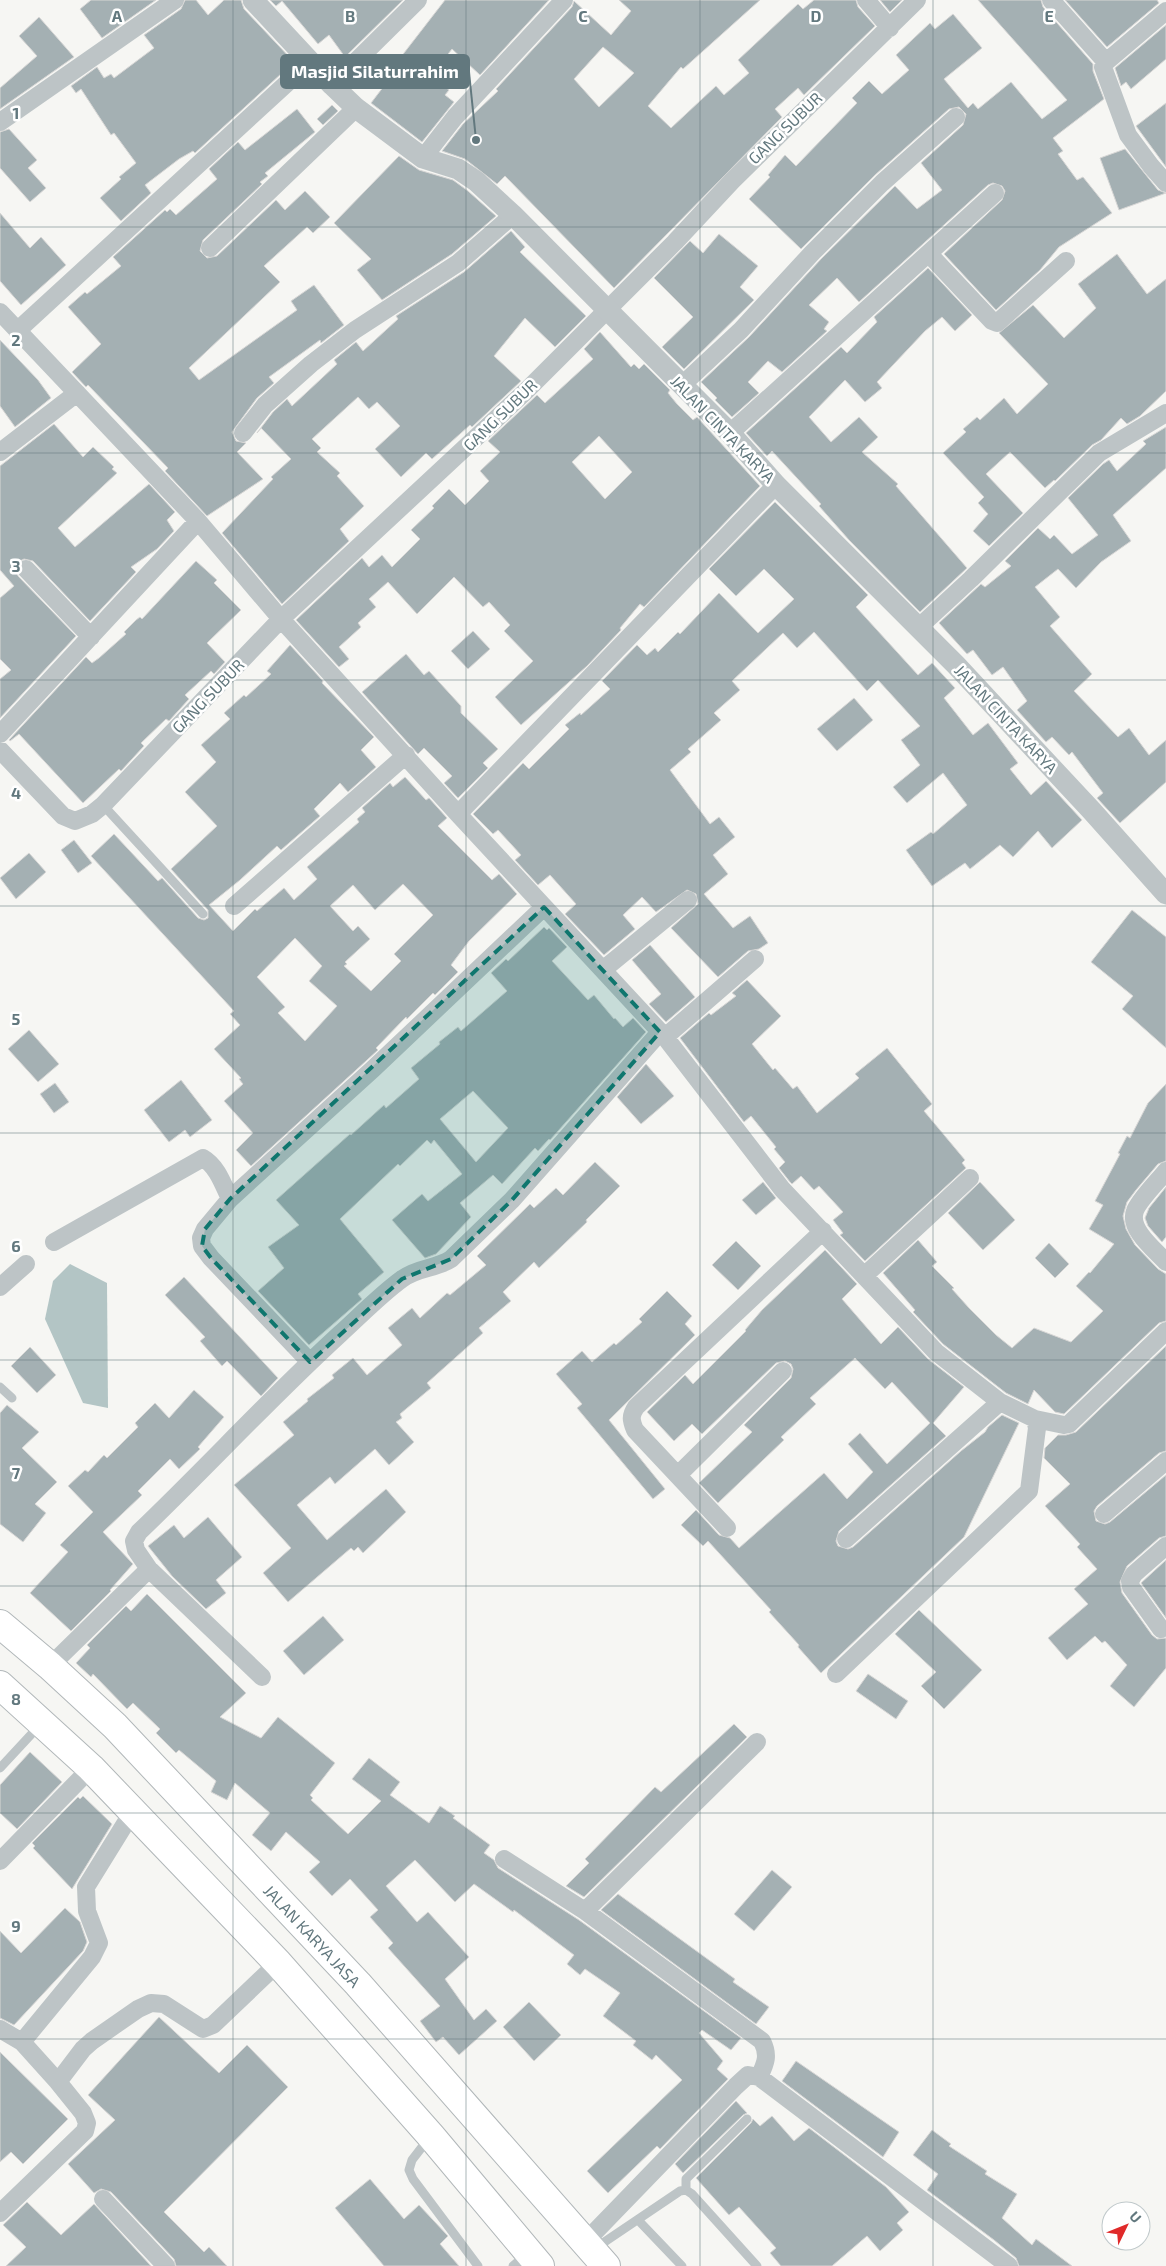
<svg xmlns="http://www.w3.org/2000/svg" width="1166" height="2266" viewBox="0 0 1166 2266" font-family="'Exo 2',sans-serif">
  <rect width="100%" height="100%" fill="#f6f6f3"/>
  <path fill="#b3c5c5" d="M70 1264 107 1283 108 1408 83 1403 45 1319 53 1281Z"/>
  <path fill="#a4b0b3" stroke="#d8d7d6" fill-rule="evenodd" d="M91 0H156L102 38 80 9Z
    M185 0H196L208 15 224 0H241L244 9 294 62 195 153 193 151 179 159 145 185 151 193 121 221 100 198 121 179 119 177 136 163 114 133 111 135 81 89 76 93 71 86 97 67 104 78 111 74 114 78 154 48 144 35 181 9Z
    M270 0H403L345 57 329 35 318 44 282 1 276 6Z
    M445 0H549L480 75 452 49 431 76 449 90 445 95 454 102 422 142 371 103 400 65 397 62Z
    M619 0H760L683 69 681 67 648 106 671 128 716 86 724 95 749 73 738 60 798 4 803 9 814 0H856L858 7 875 26 804 95 798 88 775 109 782 117 614 288 505 176 497 184 465 159 442 151 463 124 498 91 496 89 572 7 574 1 611 35 631 11ZM603 47 634 73 599 107 574 79Z
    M880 0H902L890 12Z
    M978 0H1041L1043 7 1093 64V71L1104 99 1053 138 1063 151 1058 154 1077 180 1083 177 1112 213 1059 247 1040 270 996 310 944 254 1002 200 1005 191 1002 186 993 183 988 185 859 302 837 278 809 305 829 322 824 329 827 331 782 372 768 361 748 382 759 393 732 417 715 400 717 398 701 382 749 337 821 259 895 186 917 209 942 190 921 163 963 125 966 114 959 107 949 109 875 175 801 249 749 199 770 177 768 175 785 155 796 166 857 103 852 98 869 81 882 94 909 70 896 55 930 23 935 29 953 14 982 48 944 79 968 108 973 103 978 109 1011 82 1042 119 1067 100Z
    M1065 0H1157L1159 3 1107 47Z
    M39 17 74 57 0 109V88L37 56 19 36Z
    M1166 25V59L1131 89 1126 82 1121 86 1115 68Z
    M1166 103V167L1136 126Z
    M332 105 338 111 323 125 317 119Z
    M297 109 315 132 265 173 268 176 260 182 262 184 203 240 200 251 207 258 217 256 276 200 285 210 305 191 330 217 313 233 307 227 264 266 280 282 189 368 199 380 297 310 291 301 314 285 344 325 321 343 320 340 269 377 274 383 257 398 232 432 236 441 246 443 237 452 263 479 207 516 165 471 168 468 88 385 86 387 72 372 101 344 68 307 85 292 87 294 121 266 113 257 165 210 167 212 170 209 176 215 217 179 209 169 238 142 245 150Z
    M9 129 37 160 28 168 46 188 30 202 0 168V132Z
    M1125 149 1158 190 1166 193 1119 210 1100 158Z
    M399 156 419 170 453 180 468 191 496 216 452 254 382 300 357 270 371 259 334 223Z
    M0 213 30 248 41 237 66 265 21 305 0 281Z
    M511 231 525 247 520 252 586 316 555 347 525 318 494 356 521 381 472 427 470 425 432 459 426 453 401 477 375 449 400 426 377 402 369 409 358 397 312 439 321 448 317 452 340 473 337 476 364 506 340 529 349 541 282 604 222 533 273 479 271 477 291 459 261 428 257 433 273 412 287 399 292 406 337 364 334 360 356 342 363 351 398 319 396 316 464 272Z
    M719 234 758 266 740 287 754 300 684 369 662 347 693 317 654 278 690 241 703 253Z
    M1117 254 1147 294 1166 279V391L1140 416 1127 424 1121 418 1101 440 1092 445 1055 481 1054 480 1045 488 1010 452 986 474 1023 513 989 546 973 531 988 514 978 503 984 497 943 453 966 432 963 429 977 417 980 420 1004 398 1017 414 1048 384 999 333 1033 305 1064 338 1096 308 1078 284Z
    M928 268 972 315 955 331 942 317 925 331 877 382 882 388 865 402 845 380 809 417 831 442 859 417 878 437 862 452 898 484 896 486 967 568 920 612 849 540 819 506 821 504 772 451 767 456 746 433 841 347 847 353 877 322 874 317Z
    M600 332 631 367 634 364 639 369 644 364 670 390 668 393 677 404 693 420 697 417 760 486 644 607 640 604 620 628 621 630 587 666 521 725 495 697 533 661 504 631 510 625 489 602 483 607 454 577 417 614 388 582 369 599 376 607 358 623 361 627 339 647 349 659 339 667 296 620 362 558 369 567 382 555 392 567 420 539 411 530 434 508 432 506 449 489 465 505 489 481 480 471 500 452 488 441 537 395 545 403 593 359 584 349ZM599 436 632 472 605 499 572 462Z
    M0 340 38 380 51 398 15 427 0 406Z
    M54 424 83 457 93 447 114 467 112 469 117 473 58 528 75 547 149 484 175 512 167 520 174 531 157 549 131 567 136 572 90 621 33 561 24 559 18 562 16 566 18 576 76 636 0 718V679L11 670 0 659V598L14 586 0 570V466Z
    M1166 427V468L1113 515 1131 541 1101 562 1076 588 1058 569 1035 587 1060 617 1050 626 1092 674 1074 691 1118 737 1129 728 1149 755 1166 740V782L1120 823 1097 798 1103 793 1072 752 1069 755 1052 737 1046 742 1017 710 1027 701 1003 667 992 675 973 650 967 654 939 623 981 584 985 587 1011 566 1005 561 1038 528 1050 539 1054 535 1072 554 1098 535 1068 498 1103 464 1109 460 1117 471 1146 444 1143 441Z
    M775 502 868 595 856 607 918 675 932 663 955 688 944 698 973 735 988 723 1018 763 1010 769 1031 795 1046 781 1082 820 1052 848 1038 831 1013 857 1000 845 970 869 965 863 932 886 906 850 931 832 933 834 967 805 943 773 907 803 893 787 920 765 901 740 920 726 878 680 867 691 814 632 797 648 783 633 732 681 740 690 714 713 721 720 688 749 691 752 670 770 710 824 719 817 735 837 713 855 728 874 704 894 733 928 750 916 768 943 759 949 748 951 718 977 671 928 698 904 696 894 687 890 656 912 642 897 623 915 635 929 604 955 565 914 576 904 550 875 538 885 515 860 521 855 498 830 493 834 473 814 523 763 529 769 569 729 565 725 580 713 581 715 610 689 602 681 637 645 647 655 655 648 658 652 678 632 680 634 719 593 758 633 794 599 764 569 736 596 709 569Z
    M196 561 217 580 214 583 241 610 207 643 225 662 214 674 211 671 185 695 189 699 169 721 166 719 141 743 144 746 121 771 119 769 83 803 19 734 10 741 9 740 86 657 92 663 99 658 126 634 124 632 136 620 140 617 142 619Z
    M473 631 490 649 468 669 451 651Z
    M290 645 323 681 322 683 374 737 361 750 376 767 348 792 340 783 314 809 320 816 281 850 277 846 240 880 209 905 233 931 255 909 257 911 284 888 294 900 317 879 307 867 359 822 357 819 365 812 362 808 390 783 393 787 405 777 426 800 429 798 447 818 438 826 492 880 499 874 517 894 469 941 451 965 458 972 435 995 433 993 407 1019 406 1017 376 1048 378 1050 251 1166 236 1150 253 1133 224 1101 243 1084 239 1079 241 1078 214 1049 240 1025 230 1014 234 1011 91 856 114 834 158 881 162 878 198 918 204 920 208 918V910L171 869 217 826 185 792 216 762 201 745 230 719 224 713 244 695 246 697 271 674 267 671ZM403 884 433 915 394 954 401 961 371 991 344 966 347 964 345 962 370 939 358 926 353 931 330 906 353 885 375 910ZM295 938 322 966 309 981 337 1006 305 1041 278 1013 285 1007 257 977Z
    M406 654 424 675 429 671 461 706V713L498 749 483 763 488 768 458 798 444 783 452 776 424 748 418 754 362 692Z
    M854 698 873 720 837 751 817 729Z
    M74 840 92 863 78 873 61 850Z
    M29 853 46 872 16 899 0 878Z
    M1132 910 1166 937V1048L1122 1009 1133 996 1091 962Z
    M544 927 547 930 549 928 567 947 552 961 588 1000 594 995 614 1019 615 1018 623 1027 633 1018 646 1032 550 1140 549 1139 538 1151 535 1148 502 1184 493 1175 460 1203 471 1217 436 1254 425 1258 392 1220 422 1194 428 1201 462 1174 434 1140 431 1144 427 1140 400 1166 398 1164 340 1219 384 1272 358 1294 362 1299 309 1345 258 1291 284 1268 268 1247 299 1225 276 1200 350 1134 351 1135 384 1105 386 1108 419 1079 411 1068 440 1044 439 1042 458 1027 461 1031 507 991 491 973 506 959 508 961ZM473 1091 508 1128 476 1162 440 1119Z
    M650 945 695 997 666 1022 649 1004 661 994 632 960Z
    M747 980 781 1016 752 1044 773 1070 775 1068 793 1089 797 1086 817 1113 859 1078 855 1074 887 1048 932 1104 924 1111 965 1160 962 1163 966 1168 865 1261 840 1235 843 1233 833 1220 843 1212 819 1186 814 1190 801 1176 792 1184 790 1182 779 1168 785 1162 774 1149 776 1147 751 1116 744 1122 680 1038 709 1013 711 1015 736 996 732 993Z
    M29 1030 59 1064 38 1082 8 1049Z
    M646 1064 674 1096 641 1124 617 1097Z
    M181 1080 212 1120 190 1137 185 1130 169 1142 144 1110Z
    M55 1083 69 1102 54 1113 40 1094Z
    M1166 1084V1161L1158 1164 1136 1190 1127 1202 1123 1216 1126 1229 1135 1245 1158 1269 1166 1274V1321L1159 1323 1064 1414 1055 1412 1034 1390 1028 1404 1006 1393 943 1344 913 1312 915 1310 883 1273 918 1240 937 1262 932 1266 954 1288 952 1289 969 1308 996 1335 1012 1348 1034 1328 1071 1342 1103 1311 1076 1286 1089 1272 1090 1273 1114 1244 1089 1229 1103 1205 1095 1201 1120 1154 1118 1153 1127 1136 1130 1138 1148 1103Z
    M595 1162 620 1186 586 1220 587 1222 539 1268 534 1262 503 1292 511 1301 479 1328 483 1333 427 1383 431 1388 400 1414 402 1418 396 1422 414 1442 389 1465 375 1449 335 1484 330 1477 297 1505 327 1540 386 1489 406 1512 363 1553 358 1547 354 1551 351 1548 288 1602 263 1573 291 1548 234 1485 294 1435 283 1422 308 1401 307 1399 334 1378 332 1375 353 1358 367 1375 402 1345 388 1328 412 1308 420 1318 447 1293 450 1295 486 1265 477 1256 530 1204 534 1208 556 1188 563 1195Z
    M763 1182 776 1198 756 1215 742 1200Z
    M980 1182 1015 1220 983 1250 948 1213Z
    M1166 1187V1237L1162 1242 1148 1226 1145 1218 1149 1208Z
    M736 1241 761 1266 738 1290 712 1265Z
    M1049 1243 1069 1264 1055 1278 1035 1258Z
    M825 1250 857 1284 842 1299 881 1344 898 1327 928 1359 964 1387 933 1423 946 1436 839 1531 836 1541 838 1546 848 1549 853 1547 961 1451 985 1432 988 1427 1002 1415 1019 1423 964 1537 821 1673 798 1647 799 1645 769 1612 771 1610 708 1541 703 1546 681 1525 696 1510 719 1535 730 1538 739 1548 824 1473 847 1499 873 1472 848 1444 860 1433 887 1464 930 1423 892 1382 885 1389 855 1358 810 1398 816 1404 781 1437 784 1440 718 1503 699 1483 752 1432 744 1425 791 1378 793 1369 791 1364 785 1361 776 1363 702 1434 692 1424 674 1441 647 1412 685 1375 693 1384 746 1331 745 1330 762 1310Z
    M184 1277 278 1378 261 1396 227 1361 222 1366 200 1341 205 1337 165 1295Z
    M667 1291 692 1316 685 1324 695 1335 609 1420 665 1489 653 1499 577 1408 582 1404 556 1374 582 1351 592 1362 614 1343 616 1345 642 1322 639 1319Z
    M1166 1346V1451L1159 1453 1097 1506 1094 1511 1096 1521 1105 1524 1110 1522 1166 1475V1536L1159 1538 1127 1566 1120 1582 1122 1593 1152 1635 1157 1639 1166 1638V1668L1134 1707 1110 1686 1127 1665 1105 1641 1102 1643 1095 1636 1067 1660 1048 1638 1088 1604 1074 1589 1097 1569 1077 1547 1080 1544 1045 1506 1070 1484 1044 1458 1045 1448 1058 1435H1066L1076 1432Z
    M30 1347 56 1375 37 1393 11 1366Z
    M194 1390 224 1417 198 1447 200 1449 179 1469 170 1459 138 1491 142 1495 103 1532 133 1564 110 1590 111 1591 71 1631 30 1593 68 1552 60 1545 93 1512 68 1486 85 1470 88 1472 104 1455 107 1458 138 1427 135 1423 155 1403 169 1418Z
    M7 1405 39 1432 22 1448 57 1482 35 1504 46 1513 23 1542 0 1524V1413Z
    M208 1517 242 1557 216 1580 226 1593 206 1609 172 1576 148 1546 174 1525 184 1538Z
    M1166 1560V1618L1141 1583Z
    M147 1594 246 1693 220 1717 261 1738 278 1717 335 1763 310 1795 313 1798 311 1800 348 1834 381 1801 352 1779 369 1758 400 1782 390 1795 429 1823 440 1806 455 1816 453 1818 490 1845 484 1853 494 1860 498 1868 579 1920 741 2038 731 2050 702 2030 699 2033 723 2061 717 2069 728 2079 660 2149 657 2146 608 2193 587 2171 682 2080 656 2055 652 2060 633 2045 636 2041 603 2016 620 1993 585 1969 580 1975 567 1964 574 1955 514 1910 513 1912 474 1884 455 1902 415 1860 386 1886 417 1922 428 1912 469 1957 445 1979 474 2020 486 2009 497 2021 459 2055 443 2037 436 2042 420 2021 440 2006 388 1948 393 1943 370 1917 378 1910 350 1879 332 1896 309 1872 320 1862 286 1832 271 1851 252 1835 270 1813 235 1783 227 1800 211 1792 216 1781 179 1750 176 1753 156 1733 160 1729 133 1703 127 1709 93 1674 91 1677 76 1663 90 1648 87 1645 126 1606 131 1611Z
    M919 1610 982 1670 944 1709 921 1686 936 1672 895 1634Z
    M323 1616 344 1640 304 1675 283 1651Z
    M868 1674 908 1701 896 1719 856 1691Z
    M734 1724 747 1737 584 1897 566 1886 589 1863 585 1859 655 1787 661 1792Z
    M30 1752 62 1782 17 1829 0 1813V1785Z
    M83 1796 112 1824 72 1889 33 1848 35 1846 32 1843 78 1797 80 1799Z
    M772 1870 792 1887 754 1931 734 1914Z
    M618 1894 735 1979 733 1982 769 2007 756 2024 601 1910Z
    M65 1908 80 1922 87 1942 83 1951 14 2025 0 2018V1931L21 1953Z
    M529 2002 561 2035 534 2061 503 2027Z
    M159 2017 219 2073 247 2045 288 2087 164 2212 204 2252 209 2247 227 2266H176L174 2259 111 2192 101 2189 94 2193 68 2164 115 2120 88 2095Z
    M0 2052 68 2119 23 2164 11 2152 0 2162Z
    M796 2061 899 2132 883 2157 782 2081Z
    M736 2101 747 2113 743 2115 683 2173 675 2164Z
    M772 2116 794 2141 809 2128 886 2187 909 2212 897 2223 903 2230 880 2251 867 2236 832 2266H781L770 2253 776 2248 739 2207 729 2215 696 2178 751 2123 753 2119 760 2126Z
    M932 2130 951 2144 949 2146 987 2171 985 2174 1017 2194 1002 2218 1032 2245 1036 2239 1072 2266H1019L1016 2258 994 2240 927 2190 938 2174 913 2155Z
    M370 2179 404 2219 419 2205 448 2236 440 2244 459 2266H384L335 2208Z
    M27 2202 61 2235 94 2204 151 2266H6L26 2247 3 2225Z"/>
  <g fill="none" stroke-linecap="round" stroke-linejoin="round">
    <g stroke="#b1b7b9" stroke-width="30">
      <path id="trunk" d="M0 1624 50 1666 115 1726 358 1984 606 2266
        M0 1685 91 1768 278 1963 431 2136 540 2266"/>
    </g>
    <path stroke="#bdc4c6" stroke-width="9" d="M103 805 203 914
      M0 1387 12 1398
      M0 1768 39 1726
      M429 2138 412 2160 409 2170 413 2179 478 2266
      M686 2190V2179L747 2119
      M638 2220 682 2266
      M594 2249 680 2191 686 2190 692 2194 757 2266
      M513 2266 526 2255"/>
    <path stroke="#bdc4c6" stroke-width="18" d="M866 0 890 28
      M1051 0 1106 62
      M1166 11 1106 62 1103 67 1128 135 1151 166 1166 183
      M332 85 418 0
      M0 122 175 0
      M423 158 455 117 564 0
      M210 248 356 108
      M929 254 992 321 997 323 1066 261
      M0 312 198 521 281 619 458 814 665 1037 782 1189 936 1352 1000 1402 1035 1419 1037 1428 1029 1491 836 1674
      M17 331 311 61
      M682 385 741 330 813 252 882 183 956 117
      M243 433 265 405 311 364 355 330 458 263 513 215
      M730 433 995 193
      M0 452 77 393
      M26 569 91 637
      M918 628 971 579 1099 453 1166 413
      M0 734 198 521
      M0 750 63 816 75 821 92 814 103 805 281 619 526 391 675 242 732 181 917 0
      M458 814 776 485
      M234 906 406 755
      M604 969 688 900
      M665 1037 755 959
      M1166 1171C1159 1180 1138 1201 1135 1211 1128 1229 1155 1250 1166 1262
      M54 1242 203 1158C217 1166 223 1184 230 1199
      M865 1275 970 1178
      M0 1287 26 1264
      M310 1362 211 1258 202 1246 201 1238 205 1229 230 1199 373 1069 544 907
      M1035 1419 1064 1425 1069 1424 1166 1331
      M678 1475 783 1371
      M1104 1514 1166 1461
      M727 1528 635 1430C631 1420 630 1416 636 1407L823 1231
      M846 1539 1000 1402
      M1161 1629 1131 1587 1130 1581 1134 1574 1166 1546
      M50 1666 149 1569
      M262 1677 149 1569 136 1550 134 1541 139 1532C207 1467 270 1398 340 1334 360 1316 380 1295 402 1279 418 1267 436 1269 451 1259L512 1200 660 1032
      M504 1859 585 1911 762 2041C769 2055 766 2063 759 2077L1009 2266
      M0 1861 91 1768
      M585 1911 757 1742
      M0 2029 22 2042 58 2082 83 2113 87 2123 85 2131 0 2213
      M22 2042 92 1957 99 1943 87 1911 86 1887 133 1811
      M58 2082 83 2049 92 2041 138 2009 151 2003 164 2004 203 2029 213 2025 278 1963
      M103 2199 166 2266
      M585 2242 736 2086 748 2075 759 2077"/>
    <path stroke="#bdc4c6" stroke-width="21" d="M253 0 332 85 356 108 423 158 458 169 476 181 513 215 730 433 776 485 956 665 1092 811 1166 894"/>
    <use href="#trunk" stroke="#fff" stroke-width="28"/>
  </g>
  <path fill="#0f766e" fill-opacity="0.2" stroke="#0f766e" stroke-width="4" stroke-dasharray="10 6" stroke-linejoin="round" d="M544 907 660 1032 512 1200 451 1259 402 1279 310 1362 211 1258 202 1246 205 1229 230 1199Z"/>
  <path fill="none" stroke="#62787e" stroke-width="1" stroke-opacity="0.55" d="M233 0V2266M466 0V2266M700 0V2266M933 0V2266M0 227H1166M0 453H1166M0 680H1166M0 906H1166M0 1133H1166M0 1360H1166M0 1586H1166M0 1813H1166M0 2039H1166"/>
  <g text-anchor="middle" stroke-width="5" stroke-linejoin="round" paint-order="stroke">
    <g font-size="16" fill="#62787e" stroke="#fff">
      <text transform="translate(785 128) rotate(-44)" y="6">GANG SUBUR</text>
      <text transform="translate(500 415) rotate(-44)" y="6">GANG SUBUR</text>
      <text transform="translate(723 429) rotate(46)" y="6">JALAN CINTA KARYA</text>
      <text transform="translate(208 696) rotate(-46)" y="6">GANG SUBUR</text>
      <text transform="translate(1006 719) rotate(47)" y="6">JALAN CINTA KARYA</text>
      <text transform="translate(312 1936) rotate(47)" y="6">JALAN KARYA JASA</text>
    </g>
  </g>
  <g font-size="16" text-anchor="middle" font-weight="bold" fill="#62787e" stroke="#fff" stroke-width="5" stroke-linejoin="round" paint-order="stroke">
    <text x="117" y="22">A</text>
    <text x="350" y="22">B</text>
    <text x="583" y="22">C</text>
    <text x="816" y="22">D</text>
    <text x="1049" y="22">E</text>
    <text x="16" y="119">1</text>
    <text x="16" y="346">2</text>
    <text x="16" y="572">3</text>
    <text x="16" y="799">4</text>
    <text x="16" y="1025">5</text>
    <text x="16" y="1252">6</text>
    <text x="16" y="1479">7</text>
    <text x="16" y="1705">8</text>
    <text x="16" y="1932">9</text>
  </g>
  <path fill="none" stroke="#62787e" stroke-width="2" d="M476 140L469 72"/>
  <circle fill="#62787e" stroke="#fff" stroke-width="2" cx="476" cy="140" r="5"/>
  <rect fill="#62787e" stroke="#62787e" stroke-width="2" x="281" y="55" width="188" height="33" rx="5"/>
  <g font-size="18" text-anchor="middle" font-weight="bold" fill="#fff">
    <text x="375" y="78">Masjid Silaturrahim</text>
  </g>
  <g transform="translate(1126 2226) rotate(47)"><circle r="24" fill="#ffffff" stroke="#c0c9cb"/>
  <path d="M0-4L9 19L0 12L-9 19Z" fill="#e02a2a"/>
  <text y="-8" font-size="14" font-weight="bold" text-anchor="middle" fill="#62787e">U</text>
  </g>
</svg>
